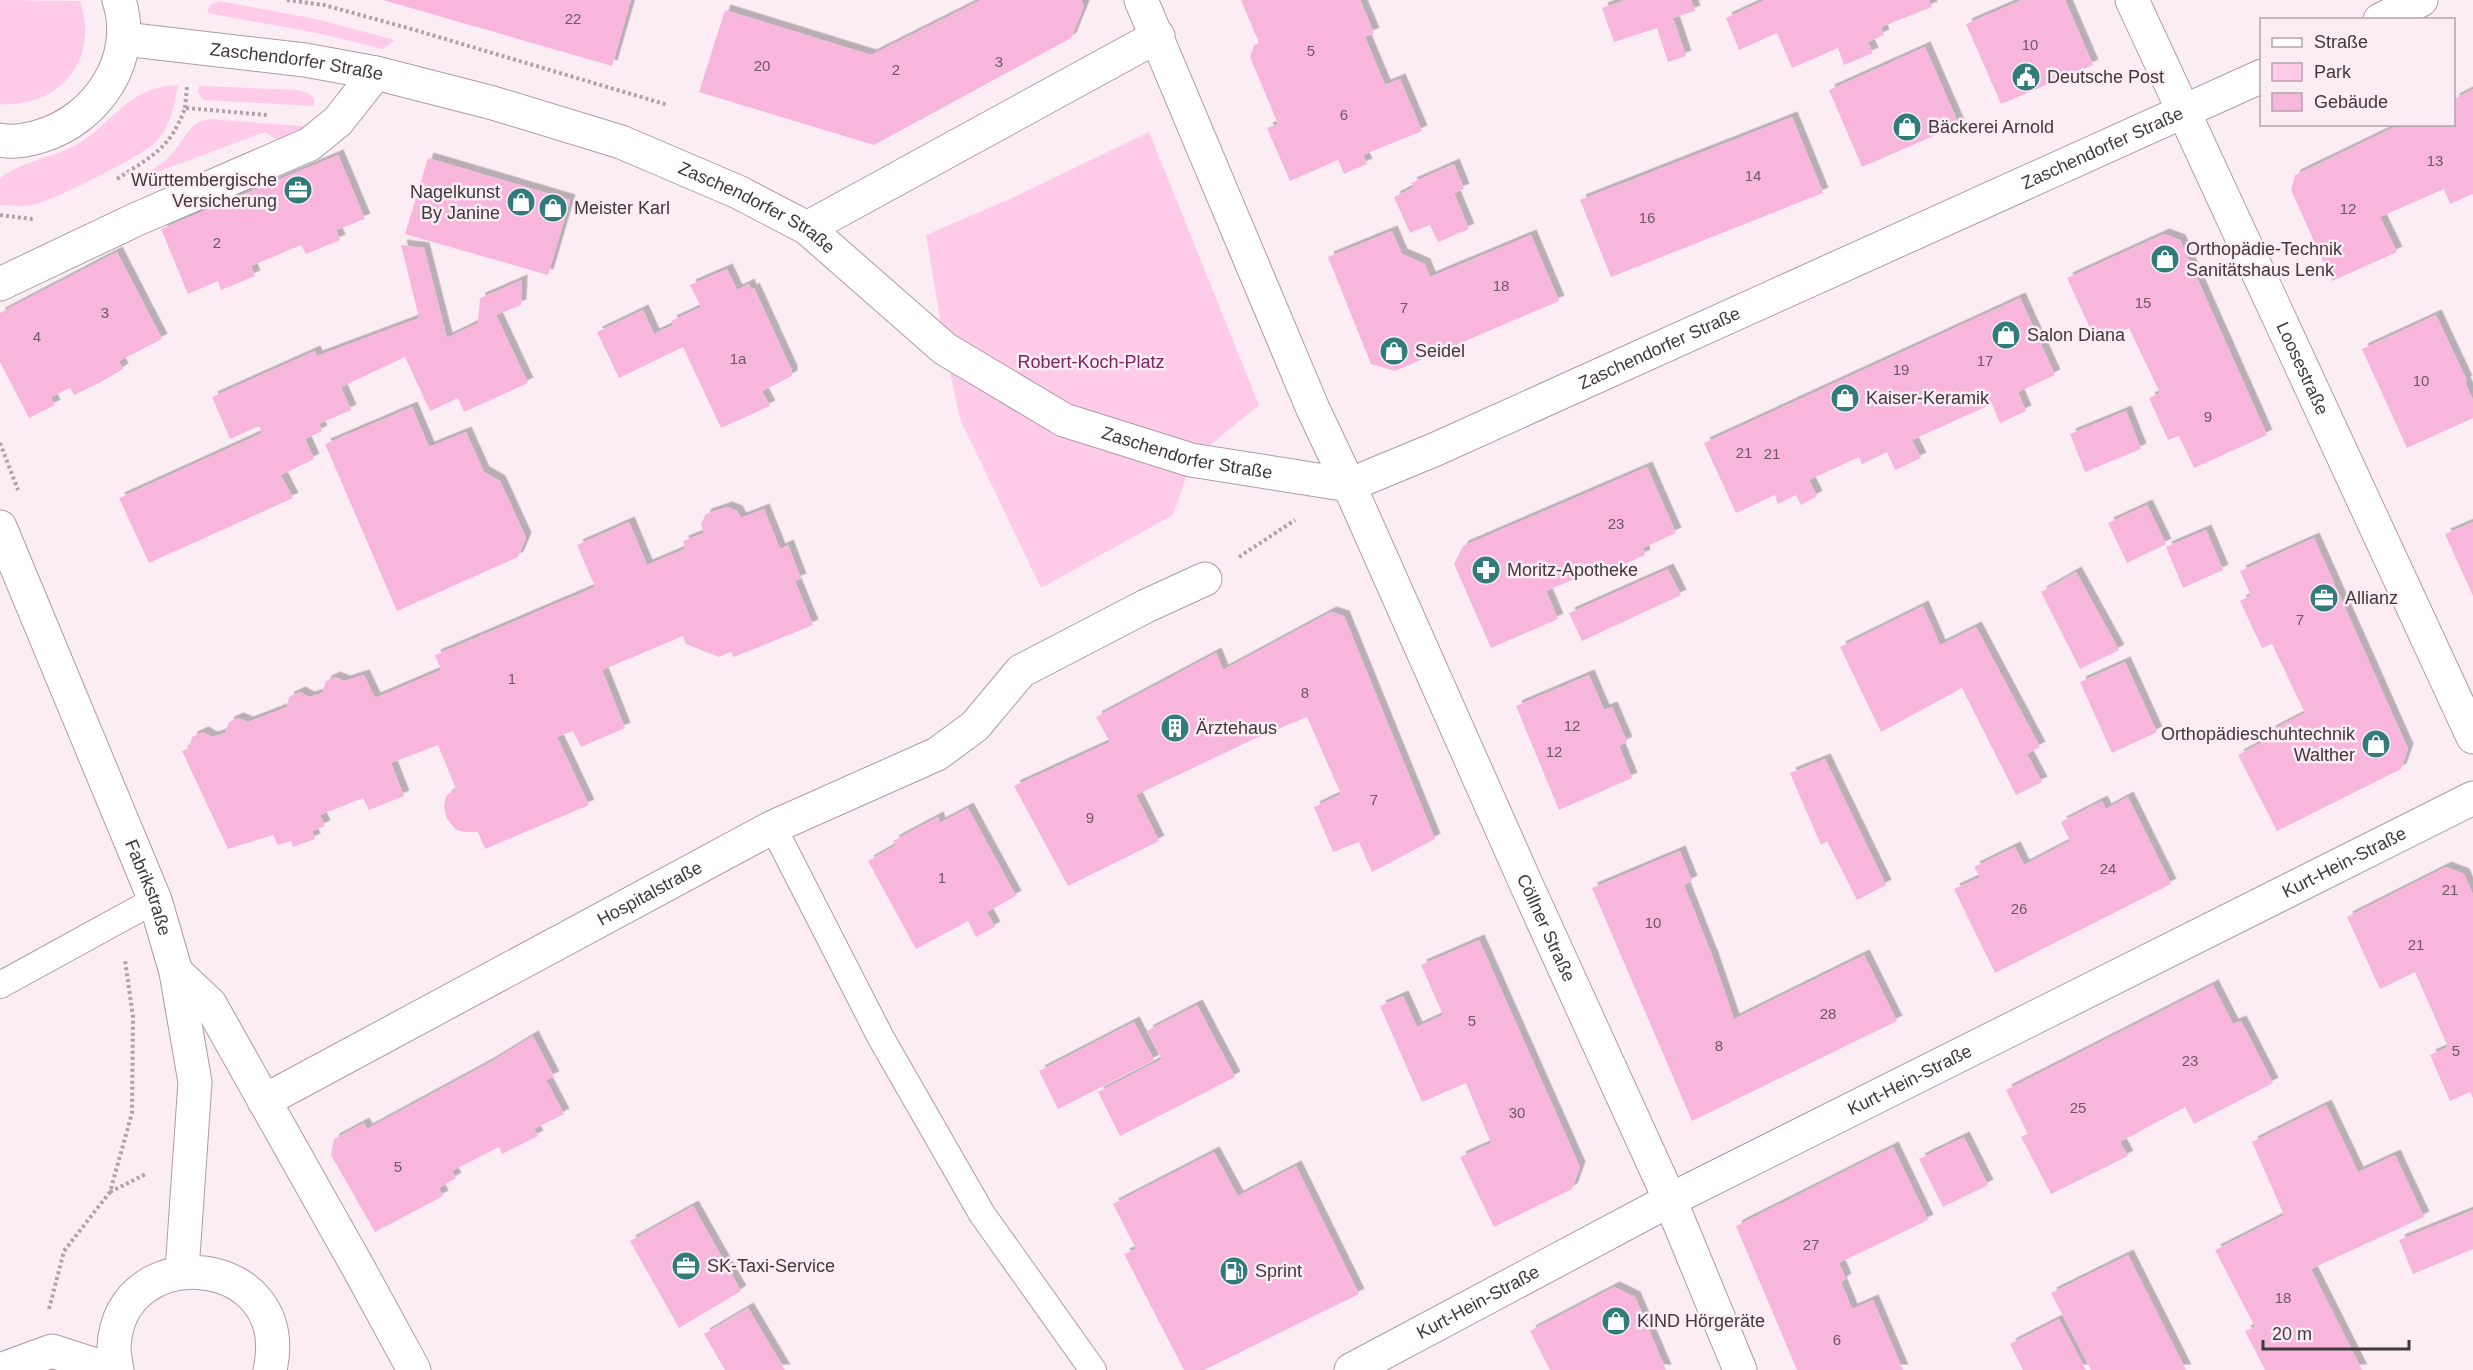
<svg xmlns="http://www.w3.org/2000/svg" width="2473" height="1370" viewBox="0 0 2473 1370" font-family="Arial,sans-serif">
  <defs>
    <filter id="shadow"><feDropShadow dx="5.5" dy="-5.5" stdDeviation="0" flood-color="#0004"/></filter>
  </defs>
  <rect width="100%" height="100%" fill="#fcedf5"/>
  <path fill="#ffcbe8" d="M0 0 80 1C100 59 60 108 0 104Z
    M219 1 316 19 395 40 383 49 312 32 207 13 210 5Z
    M178 85C174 106 170 129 154 144 139 157 51 202 33 205 22 207 11 205 0 205V178C23 161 47 159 72 147 101 133 120 101 151 90 159 86 169 86 178 85Z
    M199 86 297 90 310 94 314 99V106L203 100 198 92Z
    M210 119 313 127 283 143 265 132 144 177V175C152 169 161 165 168 158 183 144 188 121 210 119Z
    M1149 132 1259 405 1192 460 1173 515 1041 588 960 419 945 349 926 235 1014 197Z"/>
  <path fill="#f9b6dc" filter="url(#shadow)" d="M383 0H631L612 66Z
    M981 0H1081L1084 6 1071 38 874 145 699 92 725 10 871 55Z
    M1241 0H1360L1374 33 1365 37 1385 85 1400 79 1422 131 1363 155 1367 164 1344 174 1338 160 1290 181 1267 128 1278 124 1250 57 1254 45 1259 43Z
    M1625 0H1691L1695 11 1673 18 1686 56 1668 62 1657 28 1614 42 1602 8Z
    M1765 0H1929L1932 7 1881 27 1884 35 1868 42 1873 53 1844 65 1838 48 1792 68 1777 33 1739 50 1726 18Z
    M2022 0H2065L2093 65 2001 104 1966 24Z
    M1925 47 1959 125 1862 167 1829 90Z
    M2473 89V194L2450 204 2444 189 2380 217 2397 252 2332 281 2291 190 2295 175 2401 124H2454V99Z
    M1792 117 1823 193 1611 277 1580 200Z
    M338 155 365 219 336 230 340 240 306 254 301 245 251 266 255 276 221 290 218 281 188 294 161 229Z
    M428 158 570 200 548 275 405 234Z
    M1454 164 1464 189 1454 193 1469 229 1438 242 1430 225 1410 233 1394 197 1414 187 1411 183Z
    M1392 231 1402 254 1425 264 1430 277 1531 235 1559 301 1395 371 1371 364 1328 257Z
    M2164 234 2180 240 2267 435 2194 468 2179 436 2168 440 2149 398 2160 393 2129 328 2097 343 2067 278Z
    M401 245 424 248 447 338 478 323 480 298 522 280 521 305 496 315 528 383 464 412 458 398 430 411 405 357 341 387 351 410 319 424 322 431 305 439 314 459 281 475 293 498 149 563 119 498 262 433 259 426 230 439 212 397 315 351 317 356 419 318Z
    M117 252 162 339 119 361 123 369 99 383 74 395 70 388 51 397 55 405 29 418 0 362V313Z
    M727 269 737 290 749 284 751 290 754 288 792 371V376L762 391 770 406 721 428 683 347 619 378 597 332 643 310 654 334 673 325 671 321 701 307 690 285Z
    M2020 298 2055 375 2018 392 2026 411 2000 423 1992 404 1912 440 1921 458 1895 470 1887 452 1862 464 1859 457 1809 480 1817 496 1801 505 1796 495 1778 504 1775 495 1736 513 1704 443Z
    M2436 315 2467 381 2465 382 2473 400V418L2407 448 2362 349Z
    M412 407 429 447 466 432 484 472 500 481 526 538 518 557 397 611 325 444Z
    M2126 411 2141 449 2085 472 2070 434Z
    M1647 467 1676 533 1643 548 1645 555 1613 569 1610 564 1546 591 1558 619 1491 648 1454 564 1463 546Z
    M2147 505 2166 544 2127 563 2108 523Z
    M727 507 737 511 741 518 764 509 780 549 788 545 801 579 795 581 813 625 734 657 731 652 719 657 686 644 683 636 602 670 625 728 581 747 573 731 557 737 589 805 485 849 478 832H464L455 829 447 819 444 807 446 796 456 789 438 745 391 763 404 796 369 810 363 798 320 815 325 826 312 831 315 839 293 847 291 841 278 845 273 835 228 849 182 751 189 748 192 737 203 732 212 737 225 733 229 722 238 718 248 722 287 707 289 697 300 692 309 697 322 693 326 681 335 677 344 681 364 675 375 698 441 670 435 655 595 587 577 545 629 522 647 565 685 549 683 541 704 533 701 524 706 514Z
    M2473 522V596L2445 534Z
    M2206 530 2223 570 2183 588 2166 547Z
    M2314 538 2408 749 2401 769 2277 831 2238 755 2272 737 2270 731 2305 713 2272 644 2262 648 2240 601 2251 595 2240 571Z
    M1668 569 1681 595 1582 641 1569 613Z
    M2076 572 2119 650 2080 669 2041 592Z
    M1923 606 1940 645 1976 627 2040 747 2027 754 2042 782 2016 795 1962 688 1881 732 1840 647Z
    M1331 612 1344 616 1435 839 1372 872 1359 842 1333 852 1314 807 1341 794 1307 717 1254 739 1136 795 1159 841 1068 886 1014 786 1110 742 1096 717 1216 653 1223 670Z
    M2125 662 2157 732 2112 753 2080 682Z
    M1589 675 1604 710 1612 707 1627 742 1619 746 1632 778 1559 810 1516 706Z
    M1825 759 1886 885 1857 900 1827 841 1821 845 1790 773Z
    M2128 797 2171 884 1995 973 1954 889 1980 877 1974 867 2015 847 2024 865 2070 841 2061 822 2102 801 2106 809Z
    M968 808 1016 896 987 912 995 927 976 937 968 921 916 949 868 861 896 845 893 841 938 817 940 823Z
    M1680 851 1692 881 1684 885 1713 958 1734 1019 1864 955 1897 1021 1692 1121 1592 888Z
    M2446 867 2464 874 2473 895V1098L2470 1092 2450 1101 2430 1055 2448 1047 2415 972 2380 989 2347 917Z
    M1479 940 1580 1167 1572 1189 1494 1227 1460 1157 1491 1143 1466 1083 1422 1102 1380 1006 1403 996 1417 1027 1443 1015 1421 965Z
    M2213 985 2233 1024 2241 1021 2273 1083 2194 1124 2185 1107 2120 1142 2128 1156 2051 1194 2021 1137 2028 1134 2006 1090Z
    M1197 1005 1235 1077 1120 1136 1098 1092 1162 1059 1147 1031Z
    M1134 1022 1154 1060 1058 1109 1039 1071Z
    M533 1036 554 1077 546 1080 564 1114 534 1129 538 1136 502 1154 499 1147 452 1171 456 1178 439 1188 443 1196 375 1232 331 1155 334 1139 364 1123 367 1129 487 1064Z
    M2326 1105 2358 1172 2395 1155 2424 1217 2311 1269 2362 1370H2265L2245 1331 2255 1327 2215 1250 2284 1215 2252 1142Z
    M1964 1137 1988 1185 1943 1207 1919 1159Z
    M1893 1147 1928 1220 1839 1263 1846 1279 1841 1282 1852 1309 1873 1300 1903 1370H1797L1736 1226Z
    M1214 1152 1238 1196 1296 1166 1359 1294 1204 1370H1184L1124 1254 1136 1249 1113 1204Z
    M693 1206 741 1291 679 1328 630 1241Z
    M2473 1210V1249L2413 1274 2399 1240Z
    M2128 1255 2186 1370H2091L2051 1293Z
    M1614 1287 1635 1297 1666 1370H1550L1530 1331Z
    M748 1308 785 1370H725L704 1334Z
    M2059 1319 2086 1370H2023L2010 1344Z"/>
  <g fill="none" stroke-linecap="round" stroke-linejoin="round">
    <g stroke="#ae9ba5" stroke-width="28">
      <path id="service" d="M773 827 881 1038 982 1214 1093 1370
        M0 985 155 900"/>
    </g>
    <g stroke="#ae9ba5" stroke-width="35">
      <g id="minor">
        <path id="s1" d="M1141 0 1313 409 1349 485 1436 449 2262 76"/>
        <path id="s2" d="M2132 0 2473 737"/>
        <path d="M2380 20 2421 0"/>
        <path d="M807 228 1158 36"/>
        <path d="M0 284 137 219 310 144 338 121 376 73"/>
        <path d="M176 972 210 1004 359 1269 414 1370"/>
        <path id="s3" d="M264 1101 773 827 937 754 975 726 1021 671 1146 606 1205 579"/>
        <path d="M0 1370 52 1351 111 1370"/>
        <path id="s4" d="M1351 1370 1670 1200"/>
      </g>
    </g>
    <g stroke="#ae9ba5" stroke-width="35">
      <g id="tertiary">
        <path id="s5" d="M124 39 305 60 376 73 493 103 621 142 738 192 807 228 945 349 1064 420 1191 460 1349 485 1527 886 1670 1200 1740 1370"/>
        <path d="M0 140C13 143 28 140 41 136 97 119 138 59 119 0"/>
        <path id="s6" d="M0 527 155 900 176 972 195 1082 182 1271"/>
        <path id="s7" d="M1670 1200 2473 798"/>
        <path d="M117 1370C116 1363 114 1355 114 1347 119 1237 296 1252 270 1370"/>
      </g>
    </g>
    <path stroke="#afa3a9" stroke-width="4" stroke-dasharray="3 3" stroke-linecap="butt" d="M287 0 324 5 408 28 668 105
      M185 108 187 87
      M117 179C152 156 170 149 185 108L268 115
      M0 215 31 219 35 218
      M0 443 18 490
      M1239 557 1295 520
      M110 1192 146 1174
      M49 1309 64 1251 110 1192 132 1113 133 1017 125 960"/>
    <use href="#service" stroke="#fff" stroke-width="26"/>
    <use href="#minor" stroke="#fff" stroke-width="33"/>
    <use href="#tertiary" stroke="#fff" stroke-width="33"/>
  </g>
  <defs>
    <g id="civic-disc" transform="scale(1.5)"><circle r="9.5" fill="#317b7a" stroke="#fcedf5"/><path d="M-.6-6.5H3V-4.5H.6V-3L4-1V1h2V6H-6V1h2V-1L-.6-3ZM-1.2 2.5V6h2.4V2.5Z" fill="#fff"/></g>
    <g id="shop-disc" transform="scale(1.5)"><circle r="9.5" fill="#317b7a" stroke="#fcedf5"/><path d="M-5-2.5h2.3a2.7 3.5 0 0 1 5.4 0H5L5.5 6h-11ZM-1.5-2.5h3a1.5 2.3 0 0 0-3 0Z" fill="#fff"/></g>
    <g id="office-disc" transform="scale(1.5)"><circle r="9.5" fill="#317b7a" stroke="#fcedf5"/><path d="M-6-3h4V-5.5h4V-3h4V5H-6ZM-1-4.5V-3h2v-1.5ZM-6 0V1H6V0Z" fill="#fff"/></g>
    <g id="pharmacy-disc" transform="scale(1.5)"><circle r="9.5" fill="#317b7a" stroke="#fcedf5"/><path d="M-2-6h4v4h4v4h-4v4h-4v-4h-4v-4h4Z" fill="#fff"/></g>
    <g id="building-disc" transform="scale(1.5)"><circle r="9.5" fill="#317b7a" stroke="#fcedf5"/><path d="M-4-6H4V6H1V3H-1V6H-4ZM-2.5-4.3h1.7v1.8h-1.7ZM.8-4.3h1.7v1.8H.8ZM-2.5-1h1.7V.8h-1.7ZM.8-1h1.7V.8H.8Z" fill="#fff"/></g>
    <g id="fuel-disc" transform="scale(1.5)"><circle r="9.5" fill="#317b7a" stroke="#fcedf5"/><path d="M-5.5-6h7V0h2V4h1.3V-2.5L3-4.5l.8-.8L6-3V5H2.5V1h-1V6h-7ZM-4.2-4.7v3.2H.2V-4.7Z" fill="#fff"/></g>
  </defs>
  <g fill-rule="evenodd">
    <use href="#civic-disc" x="2026" y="77"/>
    <use href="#shop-disc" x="1907" y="127"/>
    <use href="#office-disc" x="298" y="190"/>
    <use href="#shop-disc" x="521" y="202"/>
    <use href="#shop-disc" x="553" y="208"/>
    <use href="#shop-disc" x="2165" y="259"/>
    <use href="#shop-disc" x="2006" y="335"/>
    <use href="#shop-disc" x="1394" y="351"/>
    <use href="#shop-disc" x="1845" y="398"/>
    <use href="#pharmacy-disc" x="1486" y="570"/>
    <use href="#office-disc" x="2324" y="598"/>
    <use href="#building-disc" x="1175" y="728"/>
    <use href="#shop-disc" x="2376" y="744"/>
    <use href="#office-disc" x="686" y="1266"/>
    <use href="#fuel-disc" x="1234" y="1271"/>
    <use href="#shop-disc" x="1616" y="1321"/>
  </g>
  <g text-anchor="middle" stroke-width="5" stroke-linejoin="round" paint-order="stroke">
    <g font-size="15" fill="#6e5864">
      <text x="573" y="24">22</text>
      <text x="2030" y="50">10</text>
      <text x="1311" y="56">5</text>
      <text x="999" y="67">3</text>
      <text x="762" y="71">20</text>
      <text x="896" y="75">2</text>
      <text x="1344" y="120">6</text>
      <text x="2435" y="166">13</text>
      <text x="1753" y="181">14</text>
      <text x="2348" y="214">12</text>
      <text x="1647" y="223">16</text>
      <text x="217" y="248">2</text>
      <text x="1501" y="291">18</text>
      <text x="2143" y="308">15</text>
      <text x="1404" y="313">7</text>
      <text x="105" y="318">3</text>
      <text x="37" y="342">4</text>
      <text x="738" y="364">1a</text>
      <text x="1985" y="366">17</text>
      <text x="1901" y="375">19</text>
      <text x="2421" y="386">10</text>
      <text x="2208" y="422">9</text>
      <text x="1744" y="458">21</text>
      <text x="1772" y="459">21</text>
      <text x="1616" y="529">23</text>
      <text x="2300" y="625">7</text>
      <text x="512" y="684">1</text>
      <text x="1305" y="698">8</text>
      <text x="1572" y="731">12</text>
      <text x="1554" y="757">12</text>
      <text x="1374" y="805">7</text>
      <text x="1090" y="823">9</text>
      <text x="2108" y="874">24</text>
      <text x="942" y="883">1</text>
      <text x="2450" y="895">21</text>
      <text x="2019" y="914">26</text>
      <text x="1653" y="928">10</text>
      <text x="2416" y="950">21</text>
      <text x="1828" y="1019">28</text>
      <text x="1472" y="1026">5</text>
      <text x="1719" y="1051">8</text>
      <text x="2456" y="1056">5</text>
      <text x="2190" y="1066">23</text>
      <text x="2078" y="1113">25</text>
      <text x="1517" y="1118">30</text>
      <text x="398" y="1172">5</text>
      <text x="1811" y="1250">27</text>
      <text x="2283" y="1303">18</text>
      <text x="1837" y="1345">6</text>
    </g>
    <g font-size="18" fill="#3f383c" stroke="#fcedf5">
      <text dy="6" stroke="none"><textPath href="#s5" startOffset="174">Zaschendorfer Straße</textPath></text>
      <text dy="6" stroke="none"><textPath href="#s1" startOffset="1353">Zaschendorfer Straße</textPath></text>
      <text dy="6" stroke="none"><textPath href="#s5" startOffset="660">Zaschendorfer Straße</textPath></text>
      <text dy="6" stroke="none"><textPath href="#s1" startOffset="867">Zaschendorfer Straße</textPath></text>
      <text dy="6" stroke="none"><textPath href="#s2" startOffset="406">Loosestraße</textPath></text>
      <text dy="6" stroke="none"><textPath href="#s5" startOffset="1164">Zaschendorfer Straße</textPath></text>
      <text dy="6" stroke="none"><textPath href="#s7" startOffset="754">Kurt-Hein-Straße</textPath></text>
      <text dy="6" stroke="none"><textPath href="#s6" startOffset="390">Fabrikstraße</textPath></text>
      <text dy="6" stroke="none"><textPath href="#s3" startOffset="438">Hospitalstraße</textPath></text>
      <text dy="6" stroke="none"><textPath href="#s5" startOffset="1814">Cöllner Straße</textPath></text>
      <text dy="6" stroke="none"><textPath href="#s7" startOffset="268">Kurt-Hein-Straße</textPath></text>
      <text dy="6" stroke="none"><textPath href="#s4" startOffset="144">Kurt-Hein-Straße</textPath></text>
    </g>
    <g font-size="18" fill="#3f383c" stroke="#fcedf5" text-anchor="start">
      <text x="2047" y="83">Deutsche Post</text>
      <text x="1928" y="133">Bäckerei Arnold</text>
      <text x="277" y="186" text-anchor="end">Württembergische<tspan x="277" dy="21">Versicherung</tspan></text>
      <text x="500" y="198" text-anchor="end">Nagelkunst<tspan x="500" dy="21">By Janine</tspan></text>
      <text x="574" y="214">Meister Karl</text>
      <text x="2186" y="255">Orthopädie-Technik<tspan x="2186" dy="21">Sanitätshaus Lenk</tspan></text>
      <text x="2027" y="341">Salon Diana</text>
      <text x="1415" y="357">Seidel</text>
      <text x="1866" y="404">Kaiser-Keramik</text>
      <text x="1507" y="576">Moritz-Apotheke</text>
      <text x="2345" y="604">Allianz</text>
      <text x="1196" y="734">Ärztehaus</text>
      <text x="2355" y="740" text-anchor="end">Orthopädieschuhtechnik<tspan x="2355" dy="21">Walther</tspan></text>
      <text x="707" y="1272">SK-Taxi-Service</text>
      <text x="1255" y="1277">Sprint</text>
      <text x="1637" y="1327">KIND Hörgeräte</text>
    </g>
    <g font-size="18" fill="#7f215f" stroke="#fcedf5">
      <text x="1091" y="368">Robert-Koch-Platz</text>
    </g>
  </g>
  <rect x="2260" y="18" width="195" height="108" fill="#fcedf5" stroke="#b0a5ab" stroke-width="1.5"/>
  <rect x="2272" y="38" width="30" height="9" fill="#ffffff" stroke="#b0a5ab" stroke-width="1.5"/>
  <text x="2314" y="48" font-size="18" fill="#3f383c">Straße</text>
  <rect x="2272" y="63" width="30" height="18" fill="#ffcbe8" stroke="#b0a5ab" stroke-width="1.5"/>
  <text x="2314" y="78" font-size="18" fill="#3f383c">Park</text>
  <rect x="2272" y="93" width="30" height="18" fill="#f9b6dc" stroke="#b0a5ab" stroke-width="1.5"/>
  <text x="2314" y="108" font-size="18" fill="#3f383c">Gebäude</text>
  <path d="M2263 1340v9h146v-9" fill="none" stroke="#3f383c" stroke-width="3"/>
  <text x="2272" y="1340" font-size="18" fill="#3f383c" stroke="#fcedf5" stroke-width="4.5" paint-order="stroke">20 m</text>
</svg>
